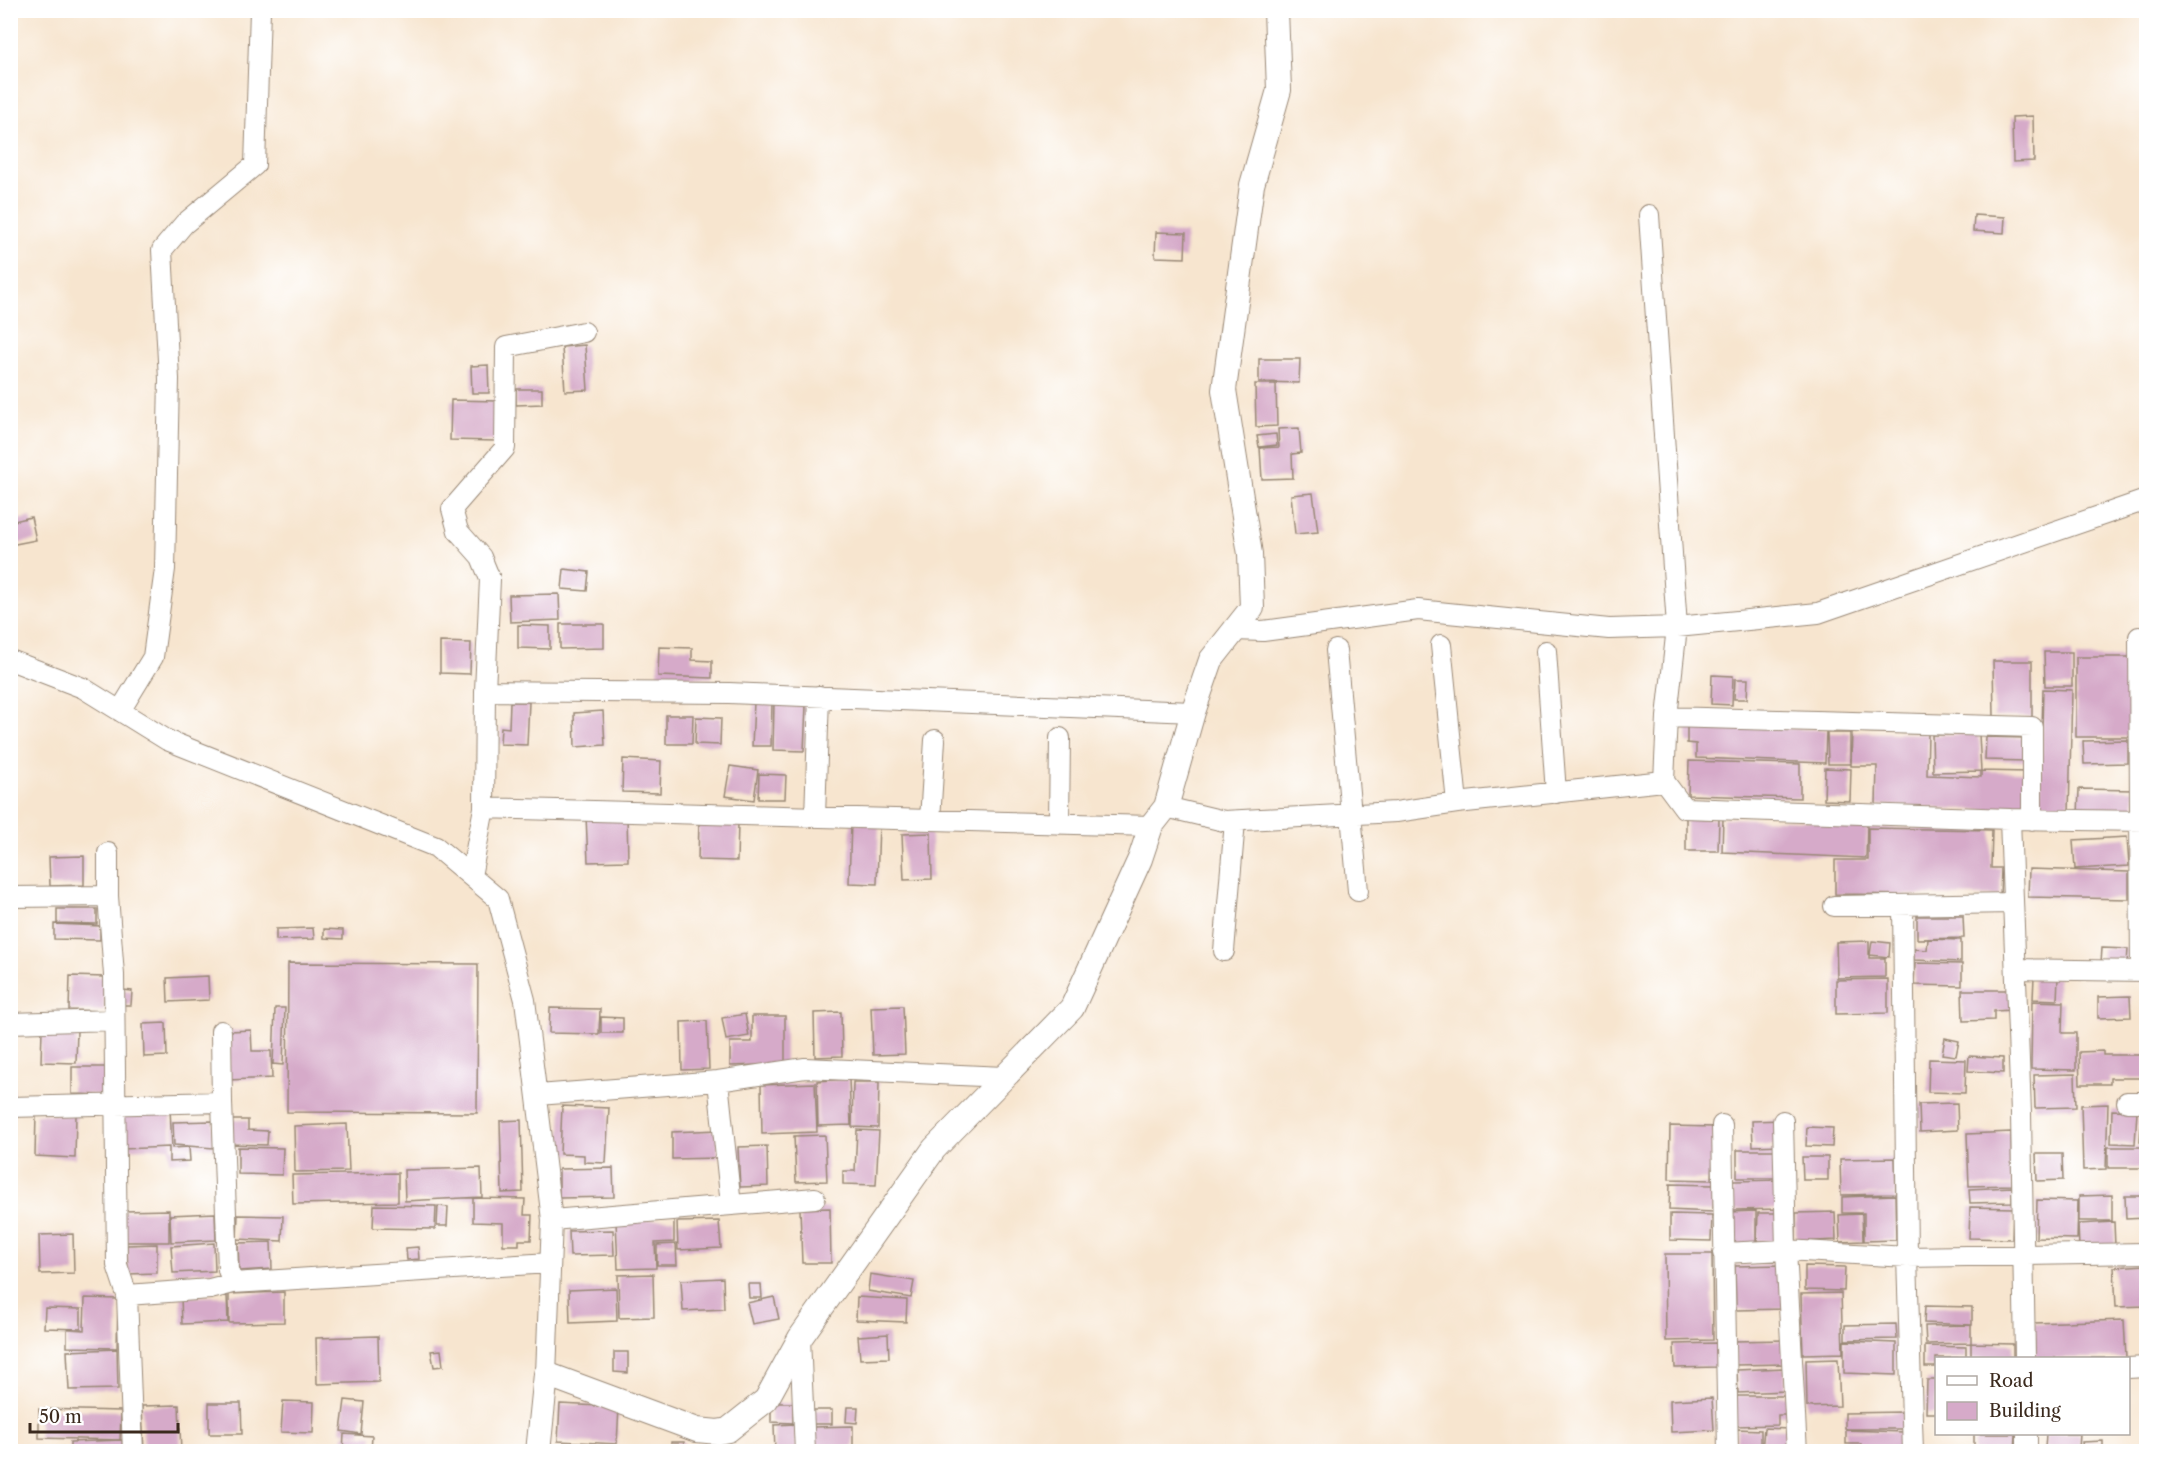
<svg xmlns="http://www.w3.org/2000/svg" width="2157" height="1462" viewBox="0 0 2157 1462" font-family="'Libre Caslon Text',serif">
  <rect width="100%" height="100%" fill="#fff"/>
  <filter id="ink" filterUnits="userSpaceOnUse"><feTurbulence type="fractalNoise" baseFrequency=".0167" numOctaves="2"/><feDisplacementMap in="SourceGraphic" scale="12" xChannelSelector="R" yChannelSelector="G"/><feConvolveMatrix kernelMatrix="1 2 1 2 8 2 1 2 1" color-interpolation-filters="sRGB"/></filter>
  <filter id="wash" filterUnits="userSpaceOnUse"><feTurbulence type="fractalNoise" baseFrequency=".008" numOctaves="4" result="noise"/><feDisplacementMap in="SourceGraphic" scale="24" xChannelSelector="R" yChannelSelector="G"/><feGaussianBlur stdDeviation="1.35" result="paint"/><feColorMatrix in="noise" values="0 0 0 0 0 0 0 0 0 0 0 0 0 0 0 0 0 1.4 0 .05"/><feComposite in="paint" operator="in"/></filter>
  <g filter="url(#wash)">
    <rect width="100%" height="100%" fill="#f7e5cf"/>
    <g id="blocks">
      <path fill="#d6aac9" d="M2033 116 2034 161 2013 162 2012 117Z
        M1974 215 2005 217 2004 233 1973 231Z
        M1156 232 1186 233 1185 258 1155 257Z
        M585 345 588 390 565 391 562 347Z
        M1259 359H1300L1299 383 1259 382Z
        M488 365 489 393H472L471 366Z
        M1255 384H1276L1277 426 1256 427Z
        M516 389H542V404L516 405Z
        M451 400 498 401 497 441 450 440Z
        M1299 428 1301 453 1292 454 1293 478 1262 479 1260 448 1279 447 1278 429Z
        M1276 434 1277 445 1259 447 1257 436Z
        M1313 493 1318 532 1295 534 1291 495Z
        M31 517 36 540 10 545V522Z
        M564 569 589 572 587 591 562 589Z
        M559 594 560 620 510 622 509 595Z
        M560 624H604V648L560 649Z
        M518 625 550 626V649L518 648Z
        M440 642 471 643 470 674 440 673Z
        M659 647 692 648V660L712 661V678L658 676Z
        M2044 652H2072V686H2045Z
        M2076 657H2131V737H2076Z
        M1993 661H2032V717H1994Z
        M1712 675 1733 676 1732 705 1711 704Z
        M1735 679H1748L1747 699H1734Z
        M2043 689 2072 690 2069 814 2040 813Z
        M510 702H529L527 745 500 744 501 727 509 728Z
        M754 702H772L771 746H752Z
        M774 703 806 705 804 751 773 750Z
        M603 711 605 745 575 747 574 713Z
        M666 715H693L692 744H666Z
        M696 717 721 718 720 745 695 744Z
        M1687 725 1826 730 1825 763 1696 758V744L1687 743Z
        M1852 732 1928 734 1927 775 1981 777V771L2028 772 2026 812 1876 805 1877 766H1851Z
        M1827 733H1850V764H1828Z
        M1979 734 1981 771 1933 772 1932 735Z
        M1986 737 2027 738 2026 761 1985 760Z
        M2128 740V763L2084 764 2083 741Z
        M623 759 661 761 660 793 622 792Z
        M1689 761 1800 764V798L1688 795Z
        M730 766 758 770 754 800 725 796Z
        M1825 768 1851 769 1850 801 1824 800Z
        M759 774 786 775 785 799H758Z
        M2079 789 2134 790V817L2078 816Z
        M627 815 628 861 588 862 586 816Z
        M1686 818 1719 819 1718 851H1686Z
        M1723 818 1867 823 1866 858 1722 852Z
        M699 821 738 822 737 861 698 860Z
        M851 823H879L877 884 849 883Z
        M1868 828 1992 830 1991 868H2001L2000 896 1835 894V860H1868Z
        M931 833 932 879 904 880 902 834Z
        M2127 837 2129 866 2075 869 2073 840Z
        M84 856V885L50 886 49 857Z
        M2029 869 2129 872V899L2028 897Z
        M57 909H97V924L57 923Z
        M1917 916H1963L1964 938 1917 939Z
        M54 924 100 926V940L54 939Z
        M313 928 314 939 276 940V929Z
        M324 929 343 930V939L324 938Z
        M1928 939 1961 940V962L1914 960V949L1927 950Z
        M1869 941V958H1885V977L1837 978 1836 942Z
        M1872 941 1890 943 1889 957 1870 955Z
        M2102 948 2128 949 2127 964 2101 963Z
        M288 963 478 964 477 1113 287 1112Z
        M1915 963 1962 964V986L1914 985Z
        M70 976 105 977 104 1011 69 1010Z
        M208 976 209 1000 168 1002 167 978Z
        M2034 977 2058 978 2057 1000 2033 999Z
        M1888 979V1013L1836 1014V980Z
        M123 990 132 991 131 1005H122Z
        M1962 990H2012V1010L1994 1011V1020L1963 1021Z
        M2130 996 2131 1017 2098 1018V997Z
        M2032 1001 2063 1002 2062 1033H2076V1070L2031 1069Z
        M903 1006 905 1054 873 1055 871 1007Z
        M275 1008H285L283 1065 273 1064Z
        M550 1008 600 1009 599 1034 549 1033Z
        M841 1012 842 1056 815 1057 814 1013Z
        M745 1014 749 1036 726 1040 722 1018Z
        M752 1016H785V1064L730 1066V1042H752Z
        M601 1017 623 1018V1033H601Z
        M707 1021 709 1069 682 1070 681 1022Z
        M166 1023 167 1056 144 1057 143 1024Z
        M42 1029 77 1030 76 1063 41 1062Z
        M251 1030 252 1051H271L272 1078 228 1080 230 1031Z
        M1945 1038 1959 1041 1956 1056 1942 1054Z
        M2103 1051V1055H2146V1078H2110V1084H2080L2079 1052Z
        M1969 1056 2003 1058V1073L1968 1071Z
        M1929 1059 1966 1060 1965 1093 1928 1092Z
        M10 1066H13L14 1099H10Z
        M72 1067H108V1095L72 1094Z
        M2075 1074 2076 1107 2035 1108 2034 1075Z
        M849 1079 851 1125 818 1126 817 1081Z
        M853 1082H879L878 1128 852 1127Z
        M815 1083 817 1132 762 1134 761 1085Z
        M1957 1103 1958 1130 1920 1132 1919 1104Z
        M2108 1104 2106 1169 2083 1170 2081 1105Z
        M562 1106 609 1108 606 1163 584 1162V1155L560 1154Z
        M2142 1107 2146 1108V1142H2140Z
        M170 1109 172 1148 189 1147 190 1161 169 1162V1147L123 1149 122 1110Z
        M2112 1110 2137 1111 2135 1144 2111 1143Z
        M36 1114 76 1115 75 1158 35 1156Z
        M230 1120H248V1130L268 1131 267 1145 230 1144Z
        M521 1120 523 1192 502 1193 500 1121Z
        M1782 1120V1145L1753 1146 1752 1121Z
        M213 1121 214 1148 174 1145 173 1122Z
        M347 1124 349 1171 295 1172 294 1126Z
        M1670 1126 1714 1127 1712 1180 1669 1179Z
        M1807 1127 1833 1128 1832 1147 1806 1146Z
        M718 1130V1158L672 1159V1132Z
        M857 1130 879 1131 876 1185 843 1184V1171H855Z
        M2011 1132 2012 1185 1969 1186 1967 1134Z
        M825 1135 827 1181 796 1182 794 1136Z
        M767 1146 768 1186 740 1187 738 1147Z
        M238 1147 283 1148 282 1175 238 1174Z
        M2108 1147H2146V1168H2108Z
        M1737 1150H1779V1178H1737Z
        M2036 1154H2062L2063 1180 2037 1181Z
        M1802 1157H1828V1180H1803Z
        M1895 1158 1896 1194 1841 1195 1840 1159Z
        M481 1168 482 1197 405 1201 404 1170Z
        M613 1168 614 1197 559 1198V1169Z
        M398 1173V1202L293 1204 292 1175Z
        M1779 1180 1780 1209 1733 1210V1181Z
        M1670 1184 1714 1185 1713 1212 1669 1210Z
        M2012 1187V1202L1970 1203 1969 1189Z
        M1895 1195 1896 1240 1864 1241V1213H1842V1197Z
        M2112 1195V1221H2079V1196Z
        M2125 1196H2146V1218L2126 1219Z
        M473 1198 525 1199 524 1215H532L531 1240H519V1245H503V1223L473 1222Z
        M2037 1200 2078 1201 2077 1239 2036 1238Z
        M374 1205 436 1206 435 1229 373 1228Z
        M438 1206 448 1207 447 1226H437Z
        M1970 1207 2013 1208 2012 1239 1969 1238Z
        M830 1208 831 1263H802L800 1209Z
        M169 1210V1242H123V1211Z
        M1756 1211V1245L1730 1246 1729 1212Z
        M1835 1212 1836 1240 1796 1242V1213Z
        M215 1213 216 1240 171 1242 170 1215Z
        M1758 1213H1782L1781 1242 1757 1241Z
        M1670 1214 1712 1215 1711 1241 1670 1240Z
        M1862 1214 1863 1241 1840 1242 1839 1215Z
        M238 1215 283 1216 282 1241 237 1239Z
        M674 1219V1242L655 1243 656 1268 618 1269 616 1221Z
        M719 1221 721 1248 678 1250 677 1222Z
        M2114 1222 2115 1246 2079 1247 2078 1224Z
        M613 1230 614 1255 570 1256 569 1231Z
        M73 1234 74 1273 40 1274 39 1235Z
        M271 1242 272 1269 239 1271 238 1243Z
        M214 1243 215 1271 173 1273 171 1246Z
        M157 1244V1273L128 1274 127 1245Z
        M676 1244 677 1265H657V1245Z
        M418 1247 419 1259 407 1260 406 1248Z
        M1665 1254H1712L1713 1340 1666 1341Z
        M1784 1265 1786 1309 1736 1310 1735 1266Z
        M2146 1265V1306L2116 1307 2114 1267Z
        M1805 1266 1845 1267 1844 1291 1805 1290Z
        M653 1274 654 1317 619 1318 618 1275Z
        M870 1274 914 1281 911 1298 868 1291Z
        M723 1278 724 1309 683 1311 681 1280Z
        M748 1284H761L762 1298H749Z
        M616 1288 617 1321 570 1323 569 1290Z
        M284 1292V1322L229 1323V1294Z
        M1841 1293 1843 1353 1803 1354 1801 1294Z
        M227 1296 228 1322 182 1324 181 1297Z
        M774 1297 779 1319 752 1324 747 1303Z
        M857 1297 907 1300 906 1322 856 1320Z
        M85 1298 118 1299 117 1348 67 1347V1329L84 1330Z
        M1925 1306 1972 1307V1325L1924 1323Z
        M45 1308 81 1309V1329L44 1328Z
        M2124 1320 2126 1358H2035L2034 1323Z
        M1896 1324 1897 1339 1845 1340V1325Z
        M1971 1325V1343L1926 1344 1925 1326Z
        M888 1334 889 1358 860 1359 858 1336Z
        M378 1336 379 1382 317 1384 316 1338Z
        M1788 1340V1364L1735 1365 1734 1341Z
        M1844 1341 1896 1343V1375L1844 1373Z
        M1717 1343V1367L1675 1368 1674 1344Z
        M1971 1343 2013 1344V1358H1971Z
        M1925 1346 1966 1347V1358H1936V1367H1925Z
        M117 1349 118 1389 69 1390 67 1351Z
        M441 1350 443 1366 434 1367 431 1351Z
        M614 1352H628V1373L614 1372Z
        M1838 1359 1840 1406 1807 1407 1806 1360Z
        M1785 1368 1786 1391 1738 1393 1737 1370Z
        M1927 1380H1936V1413H1926Z
        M1734 1396H1788V1415H1778V1425L1735 1426Z
        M1712 1398 1714 1430 1671 1432 1670 1400Z
        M345 1400 364 1402 361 1434 341 1431Z
        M283 1401 314 1402 313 1433 281 1432Z
        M209 1403H241L242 1434H209Z
        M771 1403H793V1423L771 1422Z
        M560 1404 619 1407 617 1444 558 1441Z
        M179 1405 181 1452H144L142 1406Z
        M847 1407H858L857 1423 846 1422Z
        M39 1409 121 1411 120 1440 39 1438Z
        M812 1410H832V1424H812Z
        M1903 1412V1429H1845V1413Z
        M795 1424 797 1452H775L774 1425Z
        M853 1426V1447L813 1448 812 1427Z
        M1764 1428 1789 1429 1788 1452H1762Z
        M1737 1429 1761 1430V1452H1736Z
        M1846 1430 1904 1432 1903 1451H1861V1444H1846Z
        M344 1434 372 1436 371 1452H343Z
        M1974 1434H2016L2015 1452H1974Z
        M2046 1434H2080L2079 1449 2045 1448Z
        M122 1440 123 1452H70V1442Z
        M2103 1441V1452H2083L2082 1442Z
        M671 1442H684V1452H671Z"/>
    </g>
  </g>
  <g filter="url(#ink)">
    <use href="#blocks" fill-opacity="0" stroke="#998876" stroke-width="1.5"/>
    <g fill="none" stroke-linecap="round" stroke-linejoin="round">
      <g stroke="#998876" stroke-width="22">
        <path id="minor" d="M1649 215 1677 627 1667 717
          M584 332 506 347 505 448 452 509 458 531 481 557 490 579 485 691 729 693 1193 712
          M1234 630 1263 631 1418 610 1609 629 1677 627 1818 613 2146 500
          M2139 637 2141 971
          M1441 645 1457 803
          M1336 650 1358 891
          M1546 651 1556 793
          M10 660 83 688 167 740 436 847 498 899 525 1000 552 1220 546 1374
          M120 711 153 657 165 569 169 379 162 250 184 224 255 165 260 10
          M1166 807 1224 821 1396 812 1457 803 1664 781
          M484 808 1151 826
          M815 817 819 696
          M2010 819 1684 808 1664 781 1667 717 2032 727V820
          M930 820 935 740
          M1059 824 1060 738
          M108 853V896L114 975 117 1265 127 1295 133 1452
          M471 876 484 808 485 691
          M10 897 108 896
          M1903 905 1907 1257 1913 1452
          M1834 906 2013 903
          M1224 951 1235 821
          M2016 969 2146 971
          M10 1023 113 1020
          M221 1031 222 1102
          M718 1081 731 1205
          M538 1095 718 1081 805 1068 1004 1077
          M2127 1102H2146
          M10 1107 222 1102 228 1270 233 1283 550 1263
          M1783 1121 1786 1250 1797 1452
          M1722 1125 1728 1452
          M552 1220 815 1198
          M1723 1253 1786 1250 1907 1257 2146 1253
          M127 1295 210 1289 233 1283
          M800 1338 805 1452
          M2025 1358 2021 1114 2010 819 2146 821
          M2128 1368 2146 1367
          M2027 1434V1452"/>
      </g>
      <g stroke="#998876" stroke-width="26">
        <path id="tertiary" d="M538 1452 546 1374 697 1430 718 1432 728 1430 766 1400 800 1338 934 1149 1072 1008 1140 859 1151 826 1166 807 1193 712 1211 660 1252 608 1250 554 1224 390 1252 185 1279 90 1276 10"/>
      </g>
      <use href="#minor" stroke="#fff" stroke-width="20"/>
      <use href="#tertiary" stroke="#fff" stroke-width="24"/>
    </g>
  </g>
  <rect width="2157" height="1462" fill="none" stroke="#fff" stroke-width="36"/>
  <rect x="1935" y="1357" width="195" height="78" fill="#ffffff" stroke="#b1aaa5" stroke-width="1.5"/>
  <rect x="1947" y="1376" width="30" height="9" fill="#ffffff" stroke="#b1aaa5" stroke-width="1.5"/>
  <text x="1989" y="1387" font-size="18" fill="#3b2a1e">Road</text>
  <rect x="1947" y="1402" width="30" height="18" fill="#d6aac9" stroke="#b1aaa5" stroke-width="1.5"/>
  <text x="1989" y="1417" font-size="18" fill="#3b2a1e">Building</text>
  <path d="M30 1423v9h148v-9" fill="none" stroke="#3b2a1e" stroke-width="3"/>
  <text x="39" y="1423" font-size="18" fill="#3b2a1e" stroke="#ffffff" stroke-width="4.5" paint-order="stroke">50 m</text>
</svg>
